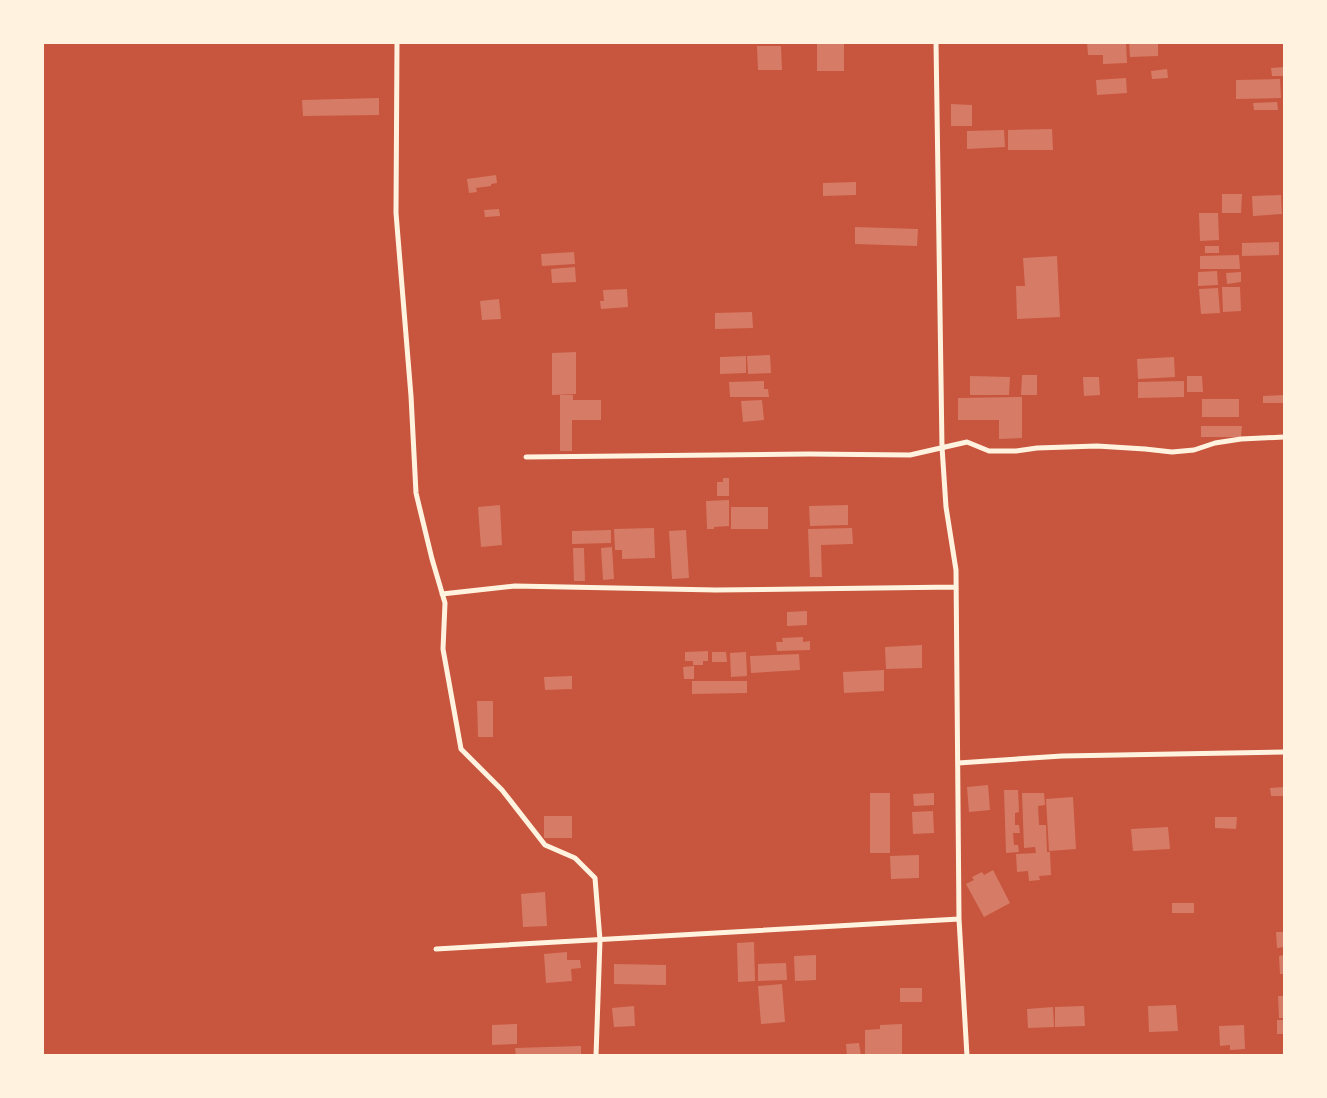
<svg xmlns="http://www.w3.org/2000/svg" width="1327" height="1098" viewBox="0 0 1327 1098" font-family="Inter,sans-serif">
  <rect width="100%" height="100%" fill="#c8553d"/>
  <path fill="#d67c66" d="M817 42H844V71H817Z
    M1087 42H1126L1127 63 1103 64V55H1088Z
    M1129 42H1158V56L1130 57Z
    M757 46H781L782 70H758Z
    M1284 67V76H1272L1271 68Z
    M1167 69 1168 78 1152 79 1151 71Z
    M1126 78 1127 93 1097 95 1096 80Z
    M1280 79 1281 98 1236 99V80Z
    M379 98V115L303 116 302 100Z
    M1277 102 1278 110H1254L1253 103Z
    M951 104 972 105V126H951Z
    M1052 129 1053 150H1008V130Z
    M1004 130 1005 147 967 149V131Z
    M496 175 497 183 491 184V186L476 188 477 192 469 193 467 179Z
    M856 182V195L823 196V183Z
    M1222 194H1242L1241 213H1222Z
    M1281 195 1282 214 1253 216 1252 196Z
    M499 209 500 216 485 217 484 210Z
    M1199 213H1218L1219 240 1200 241Z
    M855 227 918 229 917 246 855 244Z
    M1279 242V255L1242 256V243Z
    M1205 246H1219V253H1205Z
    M574 252 575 264 542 266 541 254Z
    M1239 255 1240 269H1200V256Z
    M1057 256 1060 317 1017 319 1016 286H1025L1023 258Z
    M575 267 576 282 552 283 551 269Z
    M1217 271 1218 285 1198 286V272Z
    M1241 272V282L1227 284 1226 273Z
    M1222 287H1240L1241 311 1223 312Z
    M1218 288 1220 313 1201 314 1199 289Z
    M627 289 628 307 601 309 600 301H604L603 290Z
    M499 299 501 319 482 320 480 301Z
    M752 312 753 328 715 329V313Z
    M576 352V394L552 395V353Z
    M770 355 771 373 748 374 747 356Z
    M746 356V373L720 374V357Z
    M1174 357 1175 377 1138 379 1137 359Z
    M1022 375H1037V395H1021Z
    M970 376 1010 377 1009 395H970Z
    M1187 376H1202L1203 392H1187Z
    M1083 377H1099L1100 395 1084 396Z
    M764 381V389H768L769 397H730L729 382Z
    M1184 381V397L1138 398V382Z
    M560 395H573V400H601V420H572V451H560Z
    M1284 395V403H1263V396Z
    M1022 397V438L999 439V420H958V398Z
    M1202 399H1239V417H1202Z
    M762 400 764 420 743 422 741 401Z
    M1201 426H1242L1241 437H1201Z
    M723 478H729V496H717V482H723Z
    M729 500V526L714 527V529H707L706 501Z
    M500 505 502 545 481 547 478 507Z
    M848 505V525L810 526 809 506Z
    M731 507H768V529H731Z
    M654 528 655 558 622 559V550H615L614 529Z
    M852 528 853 544 821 545 822 577H810L808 529Z
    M611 530V543L572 544V531Z
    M686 530 689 578 672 579 669 531Z
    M612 547 614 579 603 580 601 548Z
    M573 548H584L585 581H574Z
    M807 611V625L787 626V612Z
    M803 637V642L810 641V650L777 651 776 642H783L782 638Z
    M922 645V668L886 669 885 647Z
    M708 651V661H703V665H693V661H685V652Z
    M712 652H726L727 662H712Z
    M746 652 747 676 731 677 730 653Z
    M799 654 800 670 751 673 750 656Z
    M694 666V679H684L683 667Z
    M884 670V691L844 693 843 672Z
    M572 676V689L545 690 544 677Z
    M692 681H747V693L692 694Z
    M477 701H493V737H478Z
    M988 785 990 810 969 812 967 787Z
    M1284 787V796H1271L1270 788Z
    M1004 790H1018L1019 812 1015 813V825H1019L1020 833H1013L1014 845H1018L1019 852 1006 853Z
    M870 793H890V853H870Z
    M934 793V805L914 806 913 794Z
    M1022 793H1044L1045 805 1038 806 1039 825H1046L1047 852H1050L1051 875 1039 876 1040 880 1029 881 1028 871 1017 872 1016 854 1036 853 1035 847 1024 848Z
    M1073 797 1076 849 1049 851 1046 799Z
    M933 811 934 833 913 834 912 812Z
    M544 816H572V838H544Z
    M1215 817H1237L1236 829 1215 828Z
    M1168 827 1170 849 1133 851 1131 829Z
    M919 855V878L891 879 890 856Z
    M993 870 1010 903 984 917 966 884 974 880 972 877 982 872 984 875Z
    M545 892 547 926 523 927 521 894Z
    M1172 903H1194V913H1172Z
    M1276 932H1284V947L1277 948Z
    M754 942 755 981 738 982 737 943Z
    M567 952V960H580L581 968 571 969 572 981 546 983 544 954Z
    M816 955V980L795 981 794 956Z
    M1284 955V974H1280L1279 956Z
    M786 963 787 980 758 981V964Z
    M614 964 666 965V985L614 984Z
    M782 984 785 1022 761 1024 758 986Z
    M900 988H922V1002H900Z
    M1278 996H1284V1018H1279Z
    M1176 1005 1178 1031 1149 1032 1148 1006Z
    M634 1006 635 1026 614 1027 612 1008Z
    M1084 1006 1085 1026 1055 1027V1007Z
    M1053 1007 1054 1027 1028 1028 1027 1009Z
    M1277 1020H1284V1034H1277Z
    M517 1024V1044L492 1045V1025Z
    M902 1024V1056H865V1030L880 1029V1025Z
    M1244 1025 1245 1049 1230 1050V1045L1220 1046 1219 1026Z
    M859 1043 861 1056H847L846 1044Z
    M581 1046V1056H516L515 1048Z"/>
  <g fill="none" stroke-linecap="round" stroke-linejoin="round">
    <path stroke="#fff3e0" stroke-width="5" d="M397 42 396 213 411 396 416 493 432 559 445 603 443 649 461 749 502 790 545 845 575 858 595 878 600 940 596 1056
      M936 42 942 447 946 507 956 570 959 919 967 1056
      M526 457 809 454 910 455 967 442 989 451H1016L1037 448 1097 446 1145 449 1172 452 1194 450 1215 443 1241 439 1284 437
      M442 594 515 586 716 590 956 587
      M958 763 1062 756 1284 752
      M436 949 959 919"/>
  </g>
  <rect width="1327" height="1098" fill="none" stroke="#fff3e0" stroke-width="88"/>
</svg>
